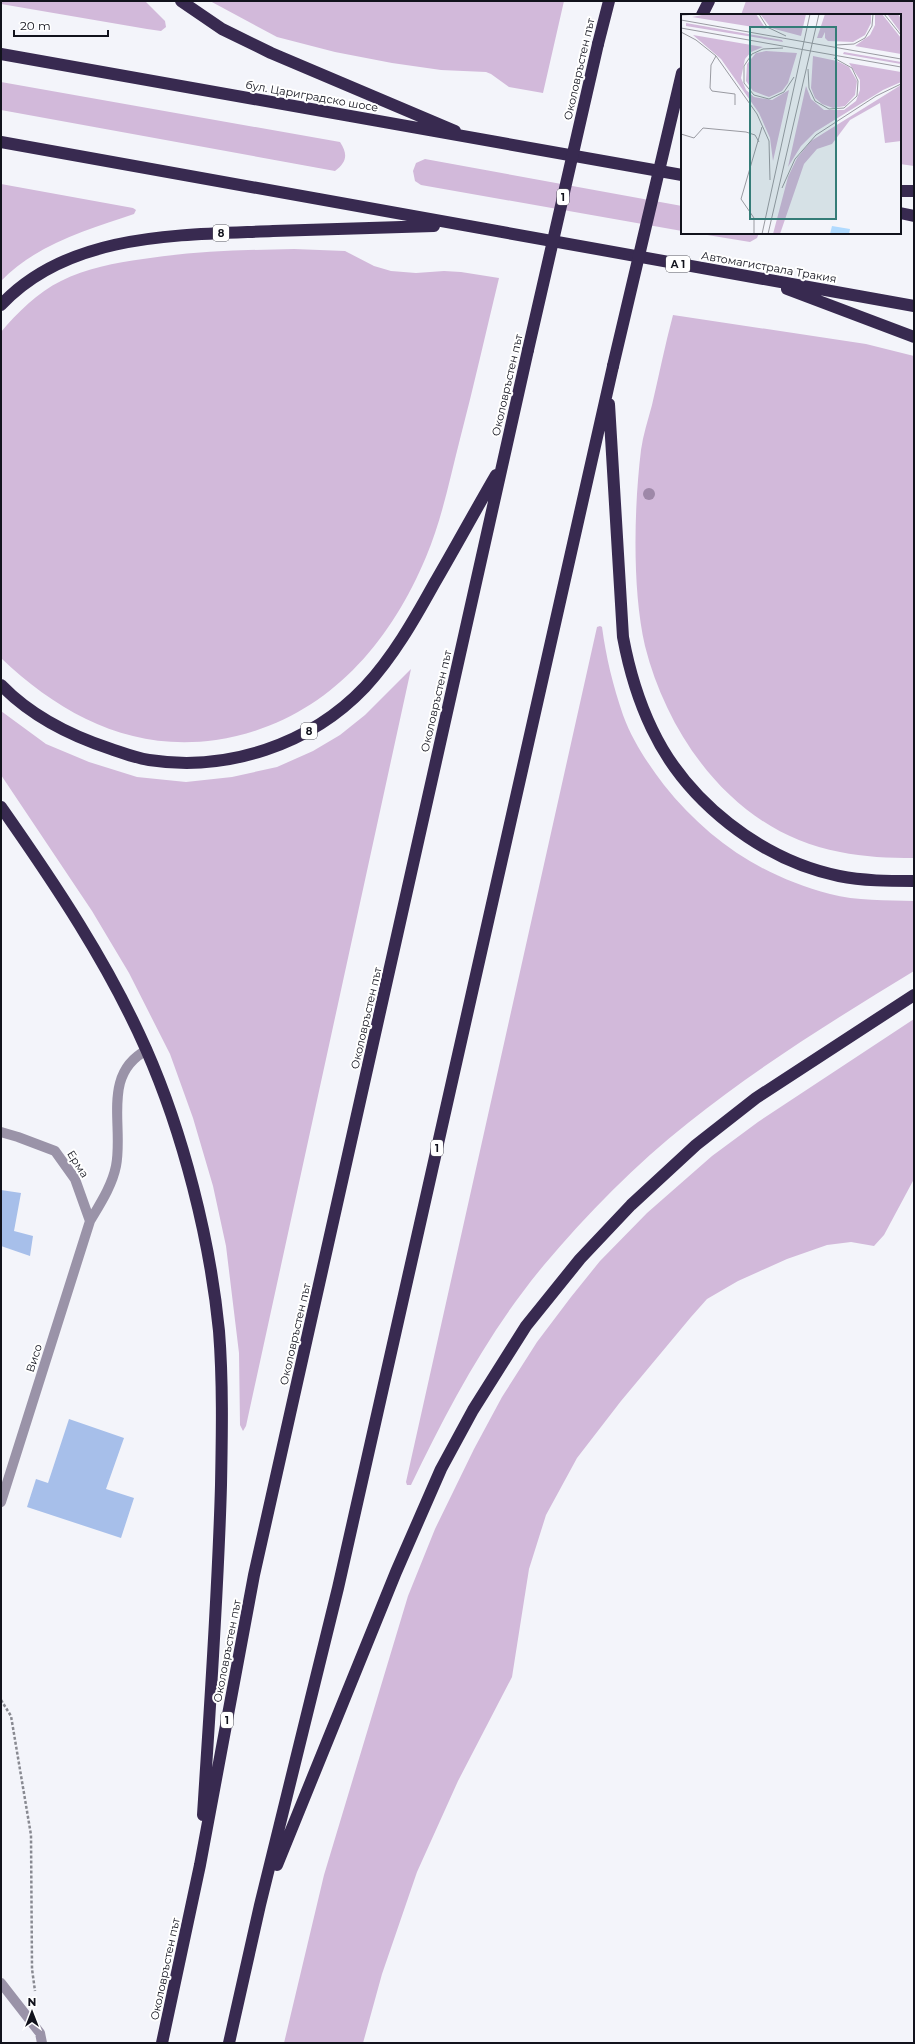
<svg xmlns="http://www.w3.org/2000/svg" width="915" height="2044" viewBox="0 0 915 2044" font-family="Montserrat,sans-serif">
  <rect width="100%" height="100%" fill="#f3f4fa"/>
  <path fill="#d2b9da" d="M1 1H145L165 21 166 27 161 31 147 29 1 4Z
    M210 1H564L543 93 509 87 491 74 486 72 441 70 392 63 335 52 277 37Z
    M746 1H914V166L900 164V15H741Z
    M1 82 340 142C348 154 347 162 335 171L1 110Z
    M425 159 682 206V231L421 185 415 181 413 171 416 163Z
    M1 184 133 208 136 210 134 214C89 229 35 245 1 281Z
    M695 233H759L757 238 750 242Z
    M294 249 345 251 374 266 391 271 416 273 444 271 461 272 499 278C486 332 474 385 460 439 450 478 442 519 426 557 387 650 320 724 216 740 131 752 61 715 1 658V332C17 313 38 292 61 281 86 268 115 263 143 259 193 251 243 250 294 249Z
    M673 315 866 344 914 356V858C889 858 864 857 840 852 738 834 669 741 645 646 632 590 634 507 641 450 643 435 648 420 652 405 659 375 665 345 673 315Z
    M600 626 602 627C606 657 613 686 623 715 632 740 648 764 664 785 708 840 761 876 830 894 856 901 887 900 914 901V971C837 1018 759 1066 688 1123 636 1164 587 1214 544 1265 489 1331 448 1408 411 1485H407L406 1482 597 627Z
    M411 669 246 1426 243 1431 240 1425 239 1353 226 1246 213 1186 193 1118 170 1054 129 973 92 911 1 775V711L46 744 89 762 137 777 186 782 232 777 277 767 313 751 340 735 365 715Z
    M914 1019V1179L884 1235 874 1246 851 1242 827 1245 787 1259 738 1281 707 1299 691 1317 621 1401 577 1458 546 1515 529 1569 512 1677 458 1781 417 1872 382 1974 363 2043H284L324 1875 408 1596 435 1529 474 1449 502 1397 537 1342 571 1297 600 1261 647 1213 712 1156 758 1122Z"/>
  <path fill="#a7bfea" d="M1 1190 21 1193 14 1231 33 1236 30 1256 1 1246Z
    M69 1419 124 1438 106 1489 134 1498 121 1538 27 1507 36 1479 48 1483Z"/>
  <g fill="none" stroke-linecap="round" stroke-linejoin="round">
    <path stroke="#888991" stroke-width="2.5" stroke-dasharray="3 2" stroke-linecap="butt" d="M1 1700 11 1716 31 1835 32 1969 35 1991"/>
    <path stroke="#9a93a8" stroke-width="10" d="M1 1132 18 1137 55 1151 75 1179 90 1221
      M1 1502 90 1221C100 1204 112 1186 116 1166 124 1126 101 1074 147 1050
      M1 1983 40 2033 42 2043"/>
    <path stroke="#382a50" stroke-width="12" d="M181 1 222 29 271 53 455 131
      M702 15 709 1
      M598 44 609 1
      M1 54 682 175
      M1 142 914 306
      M900 191H914
      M900 213 914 216
      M787 289 914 337
      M1 305C69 232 181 235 273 231 327 229 380 228 434 226
      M609 404 623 637C629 669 638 700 652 729 686 801 761 860 839 876 863 881 889 881 914 881
      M1 685C31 716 71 736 111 749 123 753 136 758 149 760 227 772 310 745 365 687 393 657 414 620 434 584 455 548 475 511 496 475
      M1 807C55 884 108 963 146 1049 183 1133 210 1239 219 1331 223 1382 222 1434 221 1485 218 1595 210 1705 203 1815
      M277 1865 396 1572 441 1469 473 1410 526 1326 580 1259 631 1205 696 1145 756 1098 914 995
      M162 2043 200 1865 254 1575 528 350
      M229 2043 260 1905 338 1588 613 366"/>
    <path stroke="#382a50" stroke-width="12" d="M528 350 598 44
      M613 366 682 73"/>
  </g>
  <circle fill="#9e88a8" cx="649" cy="494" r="6"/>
  <g text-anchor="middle" stroke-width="4" stroke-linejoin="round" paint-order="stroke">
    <g fill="#fff" stroke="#585960" stroke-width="1">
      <rect x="557" y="189" width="12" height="16" rx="3"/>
      <rect x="213" y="225" width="16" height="16" rx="3"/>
      <rect x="666" y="256" width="24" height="16" rx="3"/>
      <rect x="301" y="723" width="16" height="16" rx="3"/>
      <rect x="431" y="1140" width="12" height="16" rx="3"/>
      <rect x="221" y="1712" width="12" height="16" rx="3"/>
    </g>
    <g font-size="10" font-weight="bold" fill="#11121c">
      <text x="563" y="201">1</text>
      <text x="221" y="237">8</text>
      <text x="678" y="268">A 1</text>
      <text x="309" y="735">8</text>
      <text x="437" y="1152">1</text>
      <text x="227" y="1724">1</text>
    </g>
    <g font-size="11" fill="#11121c" stroke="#fff">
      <text transform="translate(579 69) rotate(-77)" y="4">Околовръстен път</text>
      <text transform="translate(312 96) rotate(10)" y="4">бул. Цариградско шосе</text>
      <text transform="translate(769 267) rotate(10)" y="4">Автомагистрала Тракия</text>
      <text transform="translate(507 385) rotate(-77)" y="4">Околовръстен път</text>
      <text transform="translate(436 701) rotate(-77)" y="4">Околовръстен път</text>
      <text transform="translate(366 1018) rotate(-77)" y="4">Околовръстен път</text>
      <text transform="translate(78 1164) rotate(58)" y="4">Ерма</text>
      <text transform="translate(295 1334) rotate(-77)" y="4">Околовръстен път</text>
      <text transform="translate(34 1358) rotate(-72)" y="4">Висо</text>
      <text transform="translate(227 1651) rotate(-79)" y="4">Околовръстен път</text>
      <text transform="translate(165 1969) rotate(-78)" y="4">Околовръстен път</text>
    </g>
  </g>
  <g transform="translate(681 14)">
    <rect width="220" height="220" fill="#f3f4fa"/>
    <path d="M26 0H75L85 15 11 3ZM79 0H125L120 22 90 14ZM144 0H190V9L184 21 172 28 147 27 144 24V18L141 24H136ZM194 0H201L220 24V40L174 32 189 21 194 11ZM206 0H217L220 5V19ZM5 9 101 26 102 28 5 12ZM12 21 82 33 70 38 64 45 60 64 65 76 73 83 91 86 108 76 92 147 89 124 78 99 40 45ZM85 37 116 39 107 69 101 77 88 83 72 77 65 67 66 50 75 39ZM163 38 220 48V50L162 40ZM132 42 156 47 168 53 176 67 174 81 164 92 152 94 141 90 134 84 130 74ZM168 49 220 58V68L202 76 134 118 120 132 107 153 125 72 130 85 143 96H163L175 87 179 76V66ZM220 71V127L204 129 199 89 169 106 151 130 136 135 123 150 99 220H92L107 163 116 144 130 127Z" fill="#d2b9da"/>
    <path d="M151 212 169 215 168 220H149Z" fill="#b0dafe"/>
    <path fill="none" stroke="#999aa1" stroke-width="1" d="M78 0 86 13 105 22M203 0 220 21M0 1 17 0M0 6 220 45M0 14 220 53M0 18 15 26 35 42 76 100 88 127 89 166M155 31 173 30 184 24 191 12 192 0M102 34 82 35 71 40 63 52V69L73 81 88 85 103 78 113 63M35 42 30 51 29 74 31 77 54 80V91M127 55 128 74 134 87 148 95 163 94 176 82 177 67 171 54 153 44M0 120 13 124 22 114 65 118 74 121 78 128M101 174 114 145 135 121 195 82 220 70M73 220V204L60 185 81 113M81 220 129 0M87 220 138 0"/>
    <path fill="#347c77" fill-opacity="0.15" stroke="#347c77" stroke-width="2" d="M69 13H155V205H69Z"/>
    <rect width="220" height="220" fill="none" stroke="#11121c" stroke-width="2"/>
  </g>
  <rect width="915" height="2044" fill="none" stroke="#11121c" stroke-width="4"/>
  <g transform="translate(32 2012)" stroke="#ffffff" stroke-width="3" paint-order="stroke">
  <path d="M0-3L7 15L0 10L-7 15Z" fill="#11121c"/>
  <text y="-6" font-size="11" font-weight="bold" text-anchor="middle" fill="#11121c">N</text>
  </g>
  <path d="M14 30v6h94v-6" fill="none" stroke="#11121c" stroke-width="2"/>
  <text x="20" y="30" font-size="12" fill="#11121c" stroke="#ffffff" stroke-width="3" paint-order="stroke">20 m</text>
</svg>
